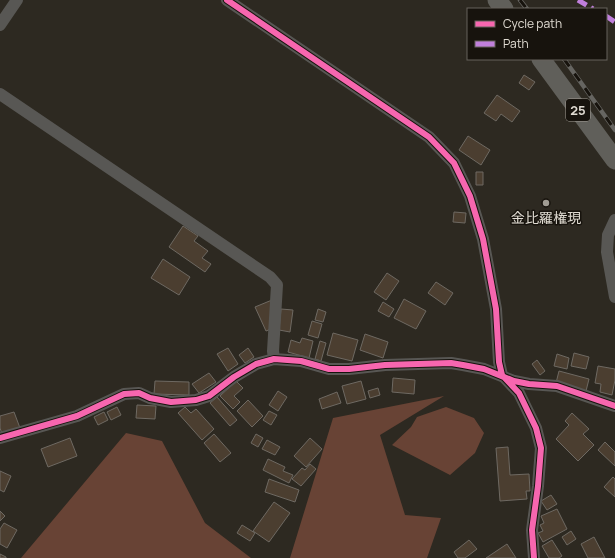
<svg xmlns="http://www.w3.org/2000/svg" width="615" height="558" viewBox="0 0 615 558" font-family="Manrope,'Noto Sans JP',sans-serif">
  <rect width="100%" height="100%" fill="#2d2921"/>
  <path fill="#684335" d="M444 396 380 435 405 515 441 518 427 558H290L333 418Z
    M446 407 474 418 484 433 475 453 450 475 392 445 411 427 417 417Z
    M126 433 162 441 205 523 251 558H21Z"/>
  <path fill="#4b3e30" stroke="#6e6962" d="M524 75 535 82 529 90 519 83Z
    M497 95 520 111 512 122 501 114 496 121 484 113Z
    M468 136 490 150 481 165 459 150Z
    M476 172H483V185H476Z
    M454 212 466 213 465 223 453 222Z
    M183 226 198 236 194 241 208 251 202 258 211 264 205 272 169 247Z
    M163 259 190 277 179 295 151 278Z
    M387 273 399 281 386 300 374 292Z
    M436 282 453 293 445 305 428 293Z
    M404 299 426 311 416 329 394 318Z
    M272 300 271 329 266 331 255 307Z
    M383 302 394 309 389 317 378 311Z
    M281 309 293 310 290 332 279 330Z
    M318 309 326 312 323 322 315 320Z
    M312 321 322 324 318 338 308 335Z
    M333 333 358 340 352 361 327 355Z
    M365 334 388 342 383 358 360 350Z
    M302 338 313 341 309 358 288 352 291 340 300 343Z
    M320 341 326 343 321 361 315 359Z
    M228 348 238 364 228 371 217 354Z
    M248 348 254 357 245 363 239 355Z
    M574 353 589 357 586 369 571 366Z
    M557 354 569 358 567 369 554 366Z
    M537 360 545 371 540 375 532 364Z
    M598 366 615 369V380L612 395 600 392 601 384 595 383Z
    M559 371 589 379 586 391 556 383Z
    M209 373 216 382 199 393 192 384Z
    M393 378 415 380 414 394 392 392Z
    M155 381 189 382V395L154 394Z
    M236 381 243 388 234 396 240 402 233 409 220 396Z
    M361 381 366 399 347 404 342 386Z
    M378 388 380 395 370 398 368 391Z
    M278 391 287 397 278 411 269 405Z
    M337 392 341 403 322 409 319 399Z
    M217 397 237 420 230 426 210 403Z
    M248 400 263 416 252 427 237 411Z
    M137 405 156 406 155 419 136 418Z
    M117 407 121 415 111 420 107 412Z
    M185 407 191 413 196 409 214 429 202 440 178 413Z
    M269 411 277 415 271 425 263 420Z
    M14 412 20 428 2 434 0 428V416Z
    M104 412 108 420 98 425 94 417Z
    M572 413 589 429 583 434 594 445 578 461 556 439 569 425 565 421Z
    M214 434 231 453 220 462 204 443Z
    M256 434 263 438 258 447 251 443Z
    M70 438 77 456 48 467 41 449Z
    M310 438 322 449 306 467 294 456Z
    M267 440 280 447 275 455 262 449Z
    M605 442 615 452V466L598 450Z
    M508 447 510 475 529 474 530 491H526L527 499 500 501 496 448Z
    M268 459 285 467 283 471 293 475 289 483 263 470Z
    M310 464 316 469 301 486 292 479 302 468 305 470Z
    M0 471 11 476 4 492 0 490Z
    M613 477 615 479V497L604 487Z
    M269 479 299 490 295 502 265 492Z
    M551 495 557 504 547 510 541 501Z
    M274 502 290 513 269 542 253 531Z
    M557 509 567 529 543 542 538 533 543 531 540 525 544 523 541 516Z
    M0 511 5 516 0 521Z
    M4 523 17 530 7 548 0 544V529Z
    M242 525 255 533 250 541 237 533Z
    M571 531 576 539 567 545 562 537Z
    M594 537 605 558H588L581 544Z
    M469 540 477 549 465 558H458L454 552Z
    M552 540 562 556 559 558H549L542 546Z
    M507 544 516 558H486Z
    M0 554 6 557V558H0Z"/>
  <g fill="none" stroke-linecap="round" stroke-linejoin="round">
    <path stroke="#585754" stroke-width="12" d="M227 0 429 137 454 163 470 196 483 239 496 309 499 362 502 375 519 393 536 428 541 448 538 486 532 530 534 558
      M0 25 17 0
      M0 94 270 277 277 285 273 351 274 359
      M615 220 608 235 607 252 615 297
      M0 438 77 416 124 394 139 393 150 398 171 402 196 400 209 396 234 377 256 364 274 359 301 361 329 369H349L385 365 451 363 463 365 484 369 514 381 529 384 557 386 615 406"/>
    <path stroke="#605f5a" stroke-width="19" d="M497 0 504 9
      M541 59 615 160"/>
    <g stroke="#666561" stroke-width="4.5">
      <path id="rail" d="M520 0 527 9
        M564 59 615 130"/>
    </g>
    <use href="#rail" stroke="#17130d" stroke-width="3" stroke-dasharray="9" stroke-linecap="butt"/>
    <path stroke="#c07fdc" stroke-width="5" stroke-dasharray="10 5" stroke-linecap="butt" d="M578 0 593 9
      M606 16 615 22"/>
    <g stroke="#17130d" stroke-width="8">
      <path id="cycleway" d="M227 0 429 137 454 163 470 196 483 239 496 309 499 362 502 375 519 393 536 428 541 448 538 486 532 530 534 558
        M0 438 77 416 124 394 139 393 150 398 171 402 196 400 209 396 234 377 256 364 274 359 301 361 329 369H349L385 365 451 363 463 365 484 369 514 381 529 384 557 386 615 406"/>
    </g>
    <use href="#cycleway" stroke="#f766af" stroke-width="6"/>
  </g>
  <circle fill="#a19d94" stroke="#17130d" stroke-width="1.5" cx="546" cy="203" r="4"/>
  <g text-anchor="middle" stroke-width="3" stroke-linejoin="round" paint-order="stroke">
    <rect fill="#17130d" stroke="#a49f97" stroke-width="1" x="566" y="99" width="24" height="22" rx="3"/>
    <g font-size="13" font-weight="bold" fill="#e0dbd2">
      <text x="578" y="115">25</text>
    </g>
    <g font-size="14" fill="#e0dbd2" stroke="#17130d">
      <text x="546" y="223">金比羅権現</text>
    </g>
  </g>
  <rect x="467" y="8" width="140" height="52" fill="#17130d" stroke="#67635c"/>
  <rect x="475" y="21" width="20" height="6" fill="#f766af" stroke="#67635c"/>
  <text x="503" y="28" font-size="12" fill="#e0dbd2">Cycle path</text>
  <rect x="475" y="41" width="20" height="6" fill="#c07fdc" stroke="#67635c"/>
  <text x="503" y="48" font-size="12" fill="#e0dbd2">Path</text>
</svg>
